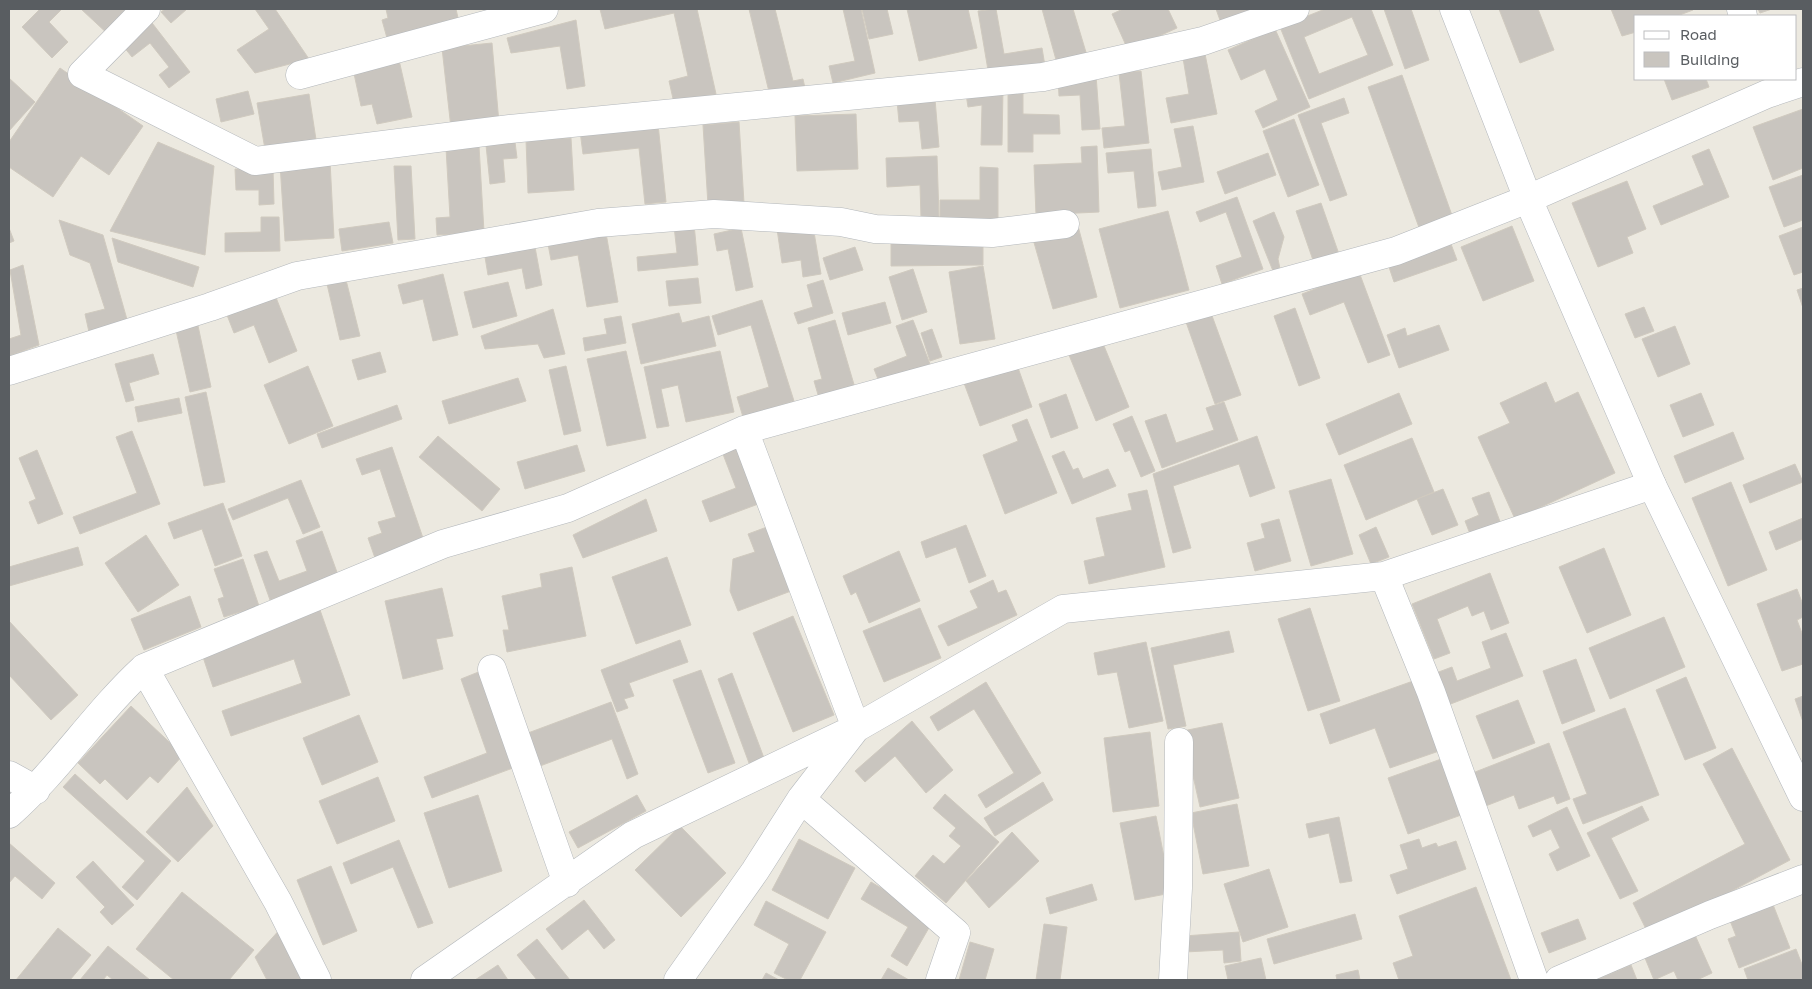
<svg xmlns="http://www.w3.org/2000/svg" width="1812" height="989" viewBox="0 0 1812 989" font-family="'Golos Text',sans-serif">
  <rect width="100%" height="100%" fill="#ece9e0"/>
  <path fill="#c9c5bf" stroke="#d0cabf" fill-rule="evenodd" d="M40 9H62L49 22 68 42 52 58 22 27Z
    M81 9H136L110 36Z
    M165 9H187L171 23 161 12Z
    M255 9H275L309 59 255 73 237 50 269 29Z
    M386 9H456L458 18 387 38 382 20 388 18Z
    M600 9H697L716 94 674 103 669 81 688 76 674 13 605 29Z
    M749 9H775L793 81 803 79 805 88 770 96Z
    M843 9H861L875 73 833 83 829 66 855 61Z
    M862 9H887L893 34 869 39Z
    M907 9H968L977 48 919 61Z
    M996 9 1004 54 1042 48 1045 66 989 76 978 11Z
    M1042 9H1073L1088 59 1058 67Z
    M1123 9H1168L1177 28 1128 50 1112 14Z
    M1216 9H1258L1221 23Z
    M1325 9H1371L1393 65 1309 99 1280 27ZM1352 17 1368 55 1319 74 1304 37Z
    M1384 9H1411L1429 60 1405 69Z
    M1499 9H1538L1554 50 1520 63Z
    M1611 9H1692L1693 10 1677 16H1636V32L1622 36Z
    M1758 9H1772L1760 13Z
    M149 19 190 72 169 88 159 75 169 67 150 43 132 57 119 41Z
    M576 20 585 86 567 89 560 46 511 53 507 38Z
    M1275 29 1310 107 1263 128 1255 111 1278 100 1265 69 1241 80 1228 50Z
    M492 43 499 123 451 128 442 48Z
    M1205 54 1217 114 1171 123 1166 98 1189 94 1183 58Z
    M399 60 412 117 377 124 372 104 361 106 353 69Z
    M60 68 143 126 109 175 81 156 53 197 9 167V142Z
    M1141 71 1149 143 1104 148 1102 128 1125 126 1119 73Z
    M1096 75 1100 129 1082 130 1080 95 1059 96 1058 77Z
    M1402 75 1454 221 1421 233 1368 87Z
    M9 78 35 102 9 131Z
    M1664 79H1706L1709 87 1672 100Z
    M1008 87H1023V114L1059 115 1060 134H1033V152H1008Z
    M1003 88 1002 145H981L982 105 968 107 966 94Z
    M248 91 254 114 221 122 216 99Z
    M309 94 317 146 266 155 257 103Z
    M1344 98 1349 113 1321 123 1347 195 1330 201 1298 115Z
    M935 99 939 147 922 149 919 121 899 122 897 101Z
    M1803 109V168L1773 180 1753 127Z
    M856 114 858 169 797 171 795 116Z
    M1294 119 1319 185 1288 197 1263 131Z
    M739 122 744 203 708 205 703 125Z
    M658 124 666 202 645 204 639 148 583 154 580 131Z
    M1193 126 1204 182 1162 190 1158 172 1182 167 1174 129Z
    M571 138 574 190 528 193 526 140Z
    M158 142 214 166 205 255 110 231Z
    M515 142 517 158 503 159 505 182 490 184 486 145Z
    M479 146 484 232 437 235 436 218 450 217 446 148Z
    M1097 146 1099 212 1036 215 1034 165 1082 163 1081 147Z
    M1151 149 1156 206 1138 208 1134 171 1108 173 1106 153Z
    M1709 149 1729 197 1661 225 1653 206 1704 185 1692 156Z
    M1268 153 1276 175 1225 194 1217 172Z
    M937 156 939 217 921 218 920 185 887 187 886 158Z
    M330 161 334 238 285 241 280 164Z
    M394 166H411L415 239 398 240Z
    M980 167 998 168V222H940V200H980Z
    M235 169H273L274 204 259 205V190H236Z
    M1803 175V220L1784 227 1769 187Z
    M1627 181 1646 229 1627 237 1633 253 1598 267 1572 203Z
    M1237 197 1263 269 1222 284 1216 266 1242 257 1226 212 1200 222 1196 212Z
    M1321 203 1340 257 1315 266 1296 211Z
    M1168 211 1189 290 1120 308 1099 229Z
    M1274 212 1284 237 1278 259 1280 269 1273 271 1253 221Z
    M261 217H279L280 251 225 252V233L261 232Z
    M59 220 103 235 128 323 89 332 85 314 105 309 90 263 70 255Z
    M389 222 393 243 342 251 339 229Z
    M694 224 698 265 638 271 637 257 677 253 674 226Z
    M1078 226 1097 297 1053 309 1033 239Z
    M1512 226 1534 281 1483 301 1461 247Z
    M1803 227V272L1794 275 1779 236Z
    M9 228 14 241 9 243Z
    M741 228 753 287 736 291 728 249 717 251 714 234Z
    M777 229 814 232 821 274 803 277 801 260 782 263Z
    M606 233 618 302 587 307 578 255 551 260 548 244Z
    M112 238 199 267 193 287 118 262Z
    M983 242V265L891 266V243Z
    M1451 244 1457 260 1394 282 1388 264Z
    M535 247 542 285 526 289 522 268 488 275 485 257Z
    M855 247 863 270 830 280 823 258Z
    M23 265 39 345 9 356V339L21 335 10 270Z
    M983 266 995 339 960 344 949 272Z
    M913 269 927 312 902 320 889 277Z
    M1359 272 1390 355 1368 363 1344 302 1310 315 1302 294Z
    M443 274 458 335 433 341 423 299 403 304 398 285Z
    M698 278 701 303 669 306 666 281Z
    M346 280 360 336 340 340 327 284Z
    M823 280 833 313 798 324 794 313 813 307 807 285Z
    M508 282 517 316 473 328 464 292Z
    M1803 288V308L1797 290Z
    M275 295 297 351 269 363 254 325 234 333 227 315Z
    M762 300 794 401 743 417 737 397 769 387 751 325 718 335 712 316Z
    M885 302 891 323 848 335 842 313Z
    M1644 307 1654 331 1635 338 1625 314Z
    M1295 308 1320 378 1299 386 1274 316Z
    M553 309 565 354 544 358 538 344 485 349 481 336Z
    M679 313 682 323 709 316 716 346 641 364 632 324Z
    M1211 313 1241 395 1215 404 1186 322Z
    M621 316 626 343 585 351 583 338 607 334 604 319Z
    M835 320 855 388 819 398 814 381 822 379 808 328Z
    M913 320 930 364 880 384 874 369 907 356 896 326Z
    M197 321 211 387 190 392 175 326Z
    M1439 325 1449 350 1399 368 1387 335 1405 328 1407 336Z
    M1675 326 1690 364 1658 377 1642 339Z
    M932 329 942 357 930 361 921 333Z
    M1102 341 1129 407 1096 421 1069 355Z
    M626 351 646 438 607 446 587 359Z
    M720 351 734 412 686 422 678 385 661 389 669 426 657 428 644 367Z
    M380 352 386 372 358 380 352 360Z
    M153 354 159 374 129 383 134 400 126 402 115 364Z
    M1017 365 1032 407 980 426 964 383Z
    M308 366 333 426 289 444 264 385Z
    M566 366 581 431 564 435 549 370Z
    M518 378 526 401 449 424 442 401Z
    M1546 382 1555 403 1578 392 1615 473 1515 519 1478 437 1510 423 1500 403Z
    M206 392 225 482 204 486 185 397Z
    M1399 393 1412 424 1339 455 1326 424Z
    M1701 393 1714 425 1683 437 1670 405Z
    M1066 394 1078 428 1051 438 1039 404Z
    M179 398 182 413 138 422 135 407Z
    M1224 402 1238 440 1162 468 1145 421 1166 414 1176 443 1214 430 1206 408Z
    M397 405 402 419 322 448 317 434Z
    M1132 416 1155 471 1141 477 1130 450 1125 452 1113 424Z
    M1027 419 1057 493 1005 514 983 455 1018 441 1012 425Z
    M132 431 160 504 80 534 73 517 137 493 116 437Z
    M1733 432 1744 459 1685 483 1674 456Z
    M438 436 500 489 482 511 419 457Z
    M1257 436 1275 488 1250 497 1239 464 1173 486 1191 548 1173 553 1153 474Z
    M1412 438 1434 492 1366 520 1344 465Z
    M739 442 761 503 710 522 702 501 736 488 721 449Z
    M577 445 585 471 525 489 517 462Z
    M392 447 424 541 375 558 368 538 382 533 378 522 396 517 380 469 362 475 356 459Z
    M37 450 63 514 38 524 29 502 36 499 19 458Z
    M1064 451 1073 470 1078 468 1083 479 1108 469 1116 486 1072 504 1052 456Z
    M1795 464 1803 482 1750 503 1743 485Z
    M1331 479 1353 554 1311 566 1289 491Z
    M301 480 320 527 303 534 288 498 233 520 228 509Z
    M1731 482 1767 570 1728 586 1692 498Z
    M1443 489 1458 525 1432 535 1417 499Z
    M1147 490 1165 567 1089 584 1084 561 1105 556 1096 518 1132 510 1128 494Z
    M1489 492 1502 527 1470 534 1465 521 1479 515 1472 498Z
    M646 499 657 531 583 558 573 535Z
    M223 503 242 556 215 566 202 529 174 539 168 523Z
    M1803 518V539L1776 550 1769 532Z
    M1279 519 1291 561 1255 571 1247 543 1265 538 1261 524Z
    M966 525 986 576 969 583 956 547 926 558 921 542Z
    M767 527 791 591 738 611 730 591 733 559 755 552 748 534Z
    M1376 527 1389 557 1371 564 1359 535Z
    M322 531 338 575 270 600 254 555 267 551 279 581 307 571 296 541Z
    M146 535 179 585 138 612 105 563Z
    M78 547 83 565 9 586V567Z
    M1604 548 1631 615 1587 633 1559 567Z
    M899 551 920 601 869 623 856 592 851 595 843 576Z
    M667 557 691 625 636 644 612 577Z
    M243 559 259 606 224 617 218 599 224 597 214 569Z
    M572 567 586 636 507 652 503 630H509L502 596 542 587 540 574Z
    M1490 573 1509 623 1491 630 1484 611 1472 616 1468 606 1437 619 1450 653 1434 659 1412 604Z
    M993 580 998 593 1006 590 1017 615 948 646 938 626 978 608 970 591Z
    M442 588 453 636 436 639 443 669 403 679 385 601Z
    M1797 589 1803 605V617L1797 620 1803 636V664L1782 671 1757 604Z
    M190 596 201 627 144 650 131 619Z
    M920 608 941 658 884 682 863 631Z
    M1310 608 1340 701 1308 711 1278 619Z
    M320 610 350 695 231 736 222 711 302 683 294 659 213 687 201 651Z
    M793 616 834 715 793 732 753 633Z
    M1664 617 1685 667 1610 699 1589 648Z
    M9 621 78 695 51 720 9 675Z
    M1229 631 1234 652 1173 665 1186 726 1168 729 1151 648Z
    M1506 633 1523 676 1448 705 1436 673 1452 667 1457 681 1491 668 1482 642Z
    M680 640 688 662 629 683 634 696 624 699 628 708 617 712 601 670Z
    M1146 642 1163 721 1129 728 1117 672 1098 675 1094 653Z
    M1576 659 1595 711 1562 724 1543 671Z
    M486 669 521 765 432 798 424 777 487 753 461 679Z
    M701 670 735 763 708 773 673 680Z
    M732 673 764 758 749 763 718 679Z
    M1686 677 1716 748 1685 760 1656 690Z
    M1416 680 1442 750 1390 768 1375 728 1330 744 1320 714Z
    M986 682 1041 773 986 808 978 795 1014 773 974 709 938 731 930 717Z
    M1803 696V722L1795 699Z
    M1518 700 1535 743 1493 759 1476 716Z
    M611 702 638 774 627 779 612 739 540 766 528 733Z
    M131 706 183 755 158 783 150 776 127 800 105 779 100 784 78 763Z
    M1625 708 1659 795 1583 824 1573 799 1587 794 1563 732Z
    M359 715 378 762 322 785 303 738Z
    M912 721 953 770 926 793 895 756 865 782 855 771Z
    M1222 723 1239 798 1200 807 1183 731Z
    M1150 732 1159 806 1113 812 1104 738Z
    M1549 743 1570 799 1557 804 1554 796 1519 809 1514 795 1483 807 1470 774Z
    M1732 748 1790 860 1649 935 1633 903 1745 844 1703 764Z
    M1444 758 1464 814 1408 834 1388 778Z
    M75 774 171 861 137 900 122 887 145 861 63 787Z
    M378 777 395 821 337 844 319 801Z
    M1043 782 1053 800 995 836 984 818Z
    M187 787 213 826 178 862 146 832Z
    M945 794 999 842 946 903 915 876 933 855 944 864 961 846 949 836 956 828 933 808Z
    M478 795 502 871 449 888 424 813Z
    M637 795 646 811 578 848 569 832Z
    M1237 804 1249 866 1203 874 1191 813Z
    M1642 806 1649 820 1611 838 1638 891 1620 899 1587 833Z
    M1567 807 1590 856 1557 871 1549 854 1560 848 1551 829 1533 837 1528 826Z
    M1156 816 1171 893 1135 900 1120 823Z
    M1339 817 1352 881 1340 883 1329 833 1309 838 1306 824Z
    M680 826 726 873 681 917 635 870Z
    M1012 832 1039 861 989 908 966 881Z
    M799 839 855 868 828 919 772 890Z
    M1419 839 1422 848 1436 843 1438 847 1456 841 1466 869 1397 894 1390 875 1408 869 1400 845Z
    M399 840 433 923 418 928 393 867 351 884 343 863Z
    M9 843 55 883 42 899 15 876 9 883Z
    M93 861 134 905 112 925 100 912 105 907 76 877Z
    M331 866 357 931 323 945 297 880Z
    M1269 869 1288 927 1243 942 1224 884Z
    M871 882 934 919 907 966 891 956 908 927 861 899Z
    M1092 884 1097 900 1050 914 1046 898Z
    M1476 887 1511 980H1399L1393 963 1413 956 1399 916Z
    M182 892 254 950 229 980H174L136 949Z
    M584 900 615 940 604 949 588 929 562 950 546 929Z
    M766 901 826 932 800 980H788L774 973 789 944 754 925Z
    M1772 902 1790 948 1739 968 1728 939 1736 936 1729 918Z
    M1355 914 1362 939 1274 964 1267 939Z
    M1578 919 1586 939 1549 953 1541 933Z
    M1044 924 1067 927 1060 980H1036Z
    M282 927 308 980H267L255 957Z
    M58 928 91 955 70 980H16Z
    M1239 932 1241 961 1224 963 1223 950 1185 952 1184 936Z
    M1695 935 1712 973 1697 980H1678L1674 971 1654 980 1645 958Z
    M537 939 570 980H537L517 955Z
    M970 942 994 949 985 980H959Z
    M108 946 150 980H113L107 975 103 980H80Z
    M1796 949 1803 967V980H1748L1744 969Z
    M1261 958 1266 980H1228L1225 966Z
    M498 965 508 980H475Z
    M1631 965 1637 980H1595Z
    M888 968 909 980H881Z
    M1358 970 1360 980H1337L1336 975Z
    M766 973 779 980H762Z"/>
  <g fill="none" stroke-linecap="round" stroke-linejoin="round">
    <g stroke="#b3b7bb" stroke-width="29">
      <path id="street" d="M146 9 82 74 255 161 510 129 1043 77 1203 41 1295 9
        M1741 9 1743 16
        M300 75 544 9
        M9 371 210 307 297 276 598 223 714 214 841 222 875 229 992 233 1065 224
        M1384 576 1431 692 1534 980
        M144 668 278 902 317 980
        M492 669 567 883
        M9 775 36 790
        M801 799 956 933 940 980
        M9 814C59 770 95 713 144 668L443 544 568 508 744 430 1396 251 1528 199 1767 94 1803 82
        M425 980 633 835 856 728 744 430
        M678 980 755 871 801 799 856 728 1063 609 1384 576 1652 485
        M1173 980 1178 888 1179 742
        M1559 980 1710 915 1803 879"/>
    </g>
    <g stroke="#b4b8bd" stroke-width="29">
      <path id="secondary" d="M1454 9 1528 199 1652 485 1803 797"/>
    </g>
    <use href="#street" stroke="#fff" stroke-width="28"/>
    <use href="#secondary" stroke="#fff" stroke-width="28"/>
  </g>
  <rect width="1812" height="989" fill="none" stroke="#595d61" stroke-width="20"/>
  <rect x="1634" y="15" width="162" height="65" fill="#ffffff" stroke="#bdbec0"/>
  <rect x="1644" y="31" width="25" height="8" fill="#ffffff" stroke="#bdbec0"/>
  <text x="1680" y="40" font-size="15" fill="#595d61">Road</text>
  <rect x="1644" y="52" width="25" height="15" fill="#c9c5bf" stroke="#bdbec0"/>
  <text x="1680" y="65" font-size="15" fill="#595d61">Building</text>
</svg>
